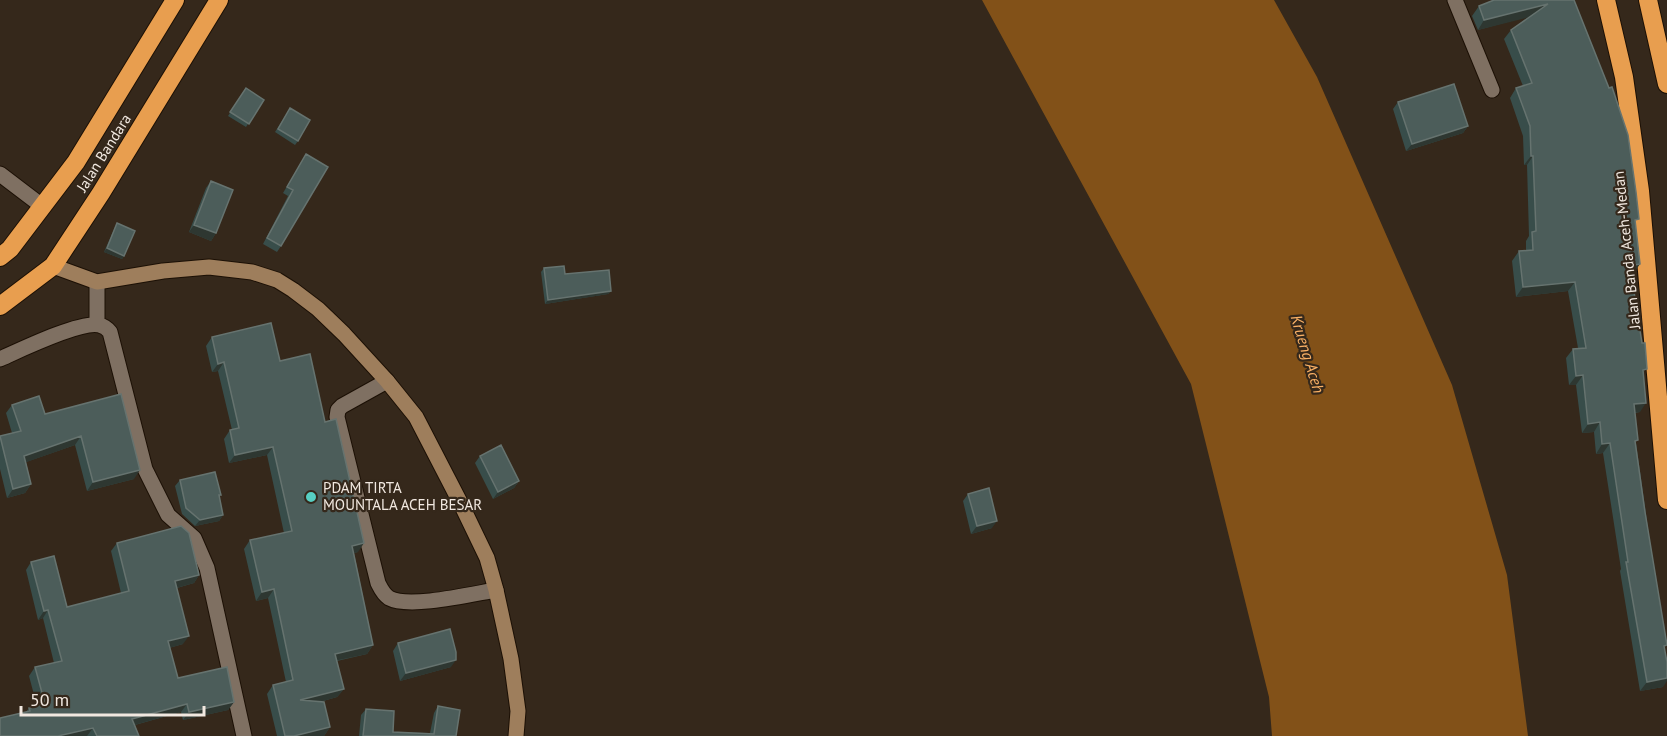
<svg xmlns="http://www.w3.org/2000/svg" width="1667" height="736" viewBox="0 0 1667 736" font-family="'PT Sans',sans-serif">
  <rect width="100%" height="100%" fill="#35281b"/>
  <path fill="#825118" d="M982 0H1274L1317 77 1452 385 1507 575 1528 736H1272L1269 697 1191 384Z"/>
  <g fill="none" stroke-linecap="round" stroke-linejoin="round">
    <g stroke="#1c1005" stroke-width="17">
      <path id="street" d="M1455 0 1492 90
        M0 174 42 206
        M97 282V324
        M0 359C20 350 80 321 99 325 104 326 107 328 110 332L145 469 168 515 194 538 207 568 244 736
        M387 381 342 406 338 410 337 417 378 583C381 589 383 594 389 598 409 609 472 594 496 590"/>
    </g>
    <g stroke="#1c1005" stroke-width="17">
      <path id="secondary" d="M53 266 97 282 163 271 209 267 252 272 277 280 293 290 318 309 344 334 387 381 416 417 461 504 487 558 496 590 511 659 518 711 516 736"/>
    </g>
    <g stroke="#1c1005" stroke-width="20">
      <path id="highway" d="M1606 0 1624 77 1640 191 1667 500
        M1648 0 1667 84
        M0 257 10 249 76 162 175 0
        M0 306 53 266 101 193 219 0"/>
    </g>
    <use href="#street" stroke="#7f7062" stroke-width="15"/>
    <use href="#secondary" stroke="#9e7e5c" stroke-width="15"/>
    <use href="#highway" stroke="#e89e4f" stroke-width="18"/>
  </g>
  <path fill="#384d4a" d="M1574 0 1635 224 1633 274H1631L1643 374 1640 412 1635 413 1636 443 1665 649 1663 687 1640 691 1620 571 1621 569 1603 453 1596 454 1594 432 1582 433 1576 385H1569L1566 358 1573 349 1578 348 1568 291 1516 297 1512 261 1519 251H1526V241L1529 236 1527 165H1524L1523 136 1510 98 1516 88 1523 86 1504 39 1511 30 1530 16 1478 30 1472 16 1479 6Z
    M246 88 264 100 246 127 228 116Z
    M1398 102 1468 126 1463 133 1406 151 1393 109Z
    M290 108 298 141 295 145 275 132Z
    M306 154 281 246 277 252 263 244 288 196 283 193Z
    M211 181 216 233 211 241 189 232 206 188Z
    M117 223 124 256 122 259 104 252 115 227Z
    M544 268 611 291 608 294 545 304 541 272Z
    M212 337 280 361 325 422 358 552 354 553 373 645 367 654 337 661 344 689 337 697 320 702 330 727 324 736H277L267 694 273 685 286 682 268 598 256 601 244 549 250 540 284 533 267 455 229 463 224 439 230 430H232L218 371 212 372 206 346Z
    M121 394 134 479 87 491 75 445 26 462 31 484 25 493 7 498 0 469V436L12 433 6 413 12 405 45 414Z
    M480 456 519 481 514 488 493 499 475 463Z
    M180 480 221 495 219 497 223 515 219 521 195 526 182 514 175 486Z
    M968 494 992 528 971 534 963 501Z
    M117 543 199 575 194 583 177 588 183 644 169 648 178 678 234 702 228 710 183 720 181 712 135 725 139 736H0L26 712 29 708 37 706 29 676 35 667 54 663 43 618 38 620 26 570 31 562 67 607 121 593 111 551Z
    M398 643 451 667 400 681 393 651Z
    M438 706 456 736H359L361 715 366 709 393 732 430 733 434 713Z"/>
  <path fill="#2e3731" d="M1548 4 1542 14 1478 30 1484 20Z
    M1468 126 1463 133 1406 151 1412 144Z
    M1531 156H1533L1527 165H1524Z
    M194 225 216 233 211 241 189 232Z
    M107 248 124 256 122 259 104 252Z
    M1640 264 1633 274 1623 275 1630 266Z
    M1575 282 1568 291 1516 297 1523 287Z
    M611 291 608 294 545 304 548 300Z
    M224 362 218 371 212 372 218 364Z
    M1583 375 1576 385H1569L1576 376Z
    M1646 403 1640 412 1627 413 1634 404Z
    M1600 422 1594 432 1582 433 1588 424Z
    M81 436 75 445 18 465 24 456Z
    M1610 443 1603 453 1596 454 1602 444Z
    M273 447 267 455 229 463 235 455Z
    M140 470 134 479 87 491 93 482Z
    M519 481 514 488 493 499 498 492Z
    M31 484 25 493 7 498 13 489Z
    M223 515 219 521 195 526 200 520Z
    M997 521 992 528 971 534 977 526Z
    M364 543 358 552 346 555 352 546Z
    M199 575 194 583 169 590 175 581Z
    M274 589 268 598 256 601 262 592Z
    M48 610 43 618 38 620 44 611Z
    M189 636 183 644 162 650 168 641Z
    M373 645 367 654 329 662 335 654Z
    M456 660 451 667 400 681 406 673Z
    M1667 678V681L1663 687 1640 691 1647 682Z
    M344 689 337 697 294 709 300 700Z
    M234 702 228 710 183 720 189 712Z
    M187 704 181 712 127 727 132 719Z
    M330 727 324 736H294Z
    M93 728 87 736H58Z"/>
  <path fill="#4c5d5a" stroke="#66736f" stroke-width="1.5" d="M1494 0H1574L1609 88 1612 87 1628 135 1636 192 1639 219 1635 220 1640 264 1630 266 1642 343H1645L1647 369 1643 370 1646 403 1634 404 1638 440 1635 441 1645 512 1667 645 1664 646 1667 662V678L1647 682 1626 562H1628L1610 443 1602 444 1600 422 1588 424 1583 375 1576 376 1573 349 1586 348 1575 282 1523 287 1519 251 1533 250 1532 232 1536 231 1533 156H1531L1530 126 1516 88 1532 83 1511 30 1548 4 1484 20 1479 6Z
    M1454 84 1468 126 1412 144 1398 102Z
    M246 88 264 100 249 124 230 112Z
    M290 108 310 120 298 141 278 129Z
    M306 154 328 167 281 246 267 238 293 190 287 187Z
    M211 181 233 190 216 233 194 225Z
    M117 223 135 231 124 256 107 248Z
    M564 266 565 274 609 270 611 291 548 300 544 268Z
    M271 323 280 361 310 354 325 422 336 419 364 543 352 546 373 645 335 654 344 689 300 700 324 702 330 727 294 736H285L273 685 293 680 274 589 262 592 250 540 292 531 273 447 235 455 230 430 239 428 224 362 218 364 212 337Z
    M121 394 140 470 93 482 81 436 24 456 31 484 13 489 0 436 21 431 12 405 39 396 45 414Z
    M501 445 519 481 498 492 480 456Z
    M215 472 221 495H219L223 515 200 520 186 508 180 480Z
    M989 488 997 521 977 526 968 494Z
    M181 526 189 533 199 575 175 581 189 636 168 641 178 678 227 667 234 702 189 712 187 704 132 719 139 736H97L93 728 58 736H0V718L30 711 29 708 45 704 35 667 62 661 48 610 44 611 31 562 54 556 67 607 129 591 117 543Z
    M450 629 456 652V660L406 673 398 643Z
    M438 706 460 710 456 736H363L366 709 394 711 393 732 434 734Z"/>
  <circle fill="#57cec2" stroke="#35281b" stroke-width="2" cx="311" cy="497" r="6"/>
  <g text-anchor="middle" stroke-width="4.5" stroke-linejoin="round" paint-order="stroke">
    <g font-size="15" fill="#f1e8e0" stroke="#35281b">
      <text transform="translate(104 153) rotate(-58)" y="5">Jalan Bandara</text>
      <text transform="translate(1627 250) rotate(-96)" y="5">Jalan Banda Aceh-Medan</text>
    </g>
    <g font-size="15" fill="#f1e8e0" stroke="#35281b" text-anchor="start">
      <text x="323" y="493">PDAM TIRTA<tspan x="323" dy="17">MOUNTALA ACEH BESAR</tspan></text>
    </g>
    <g font-size="16" font-style="italic" fill="#f9b065" stroke="#35281b">
      <text transform="translate(1308 354) rotate(73)" y="6">Krueng Aceh</text>
    </g>
  </g>
  <path d="M21 706v9h183v-9" fill="none" stroke="#f1e8e0" stroke-width="3"/>
  <text x="30" y="706" font-size="18" fill="#f1e8e0" stroke="#35281b" stroke-width="4.5" paint-order="stroke">50 m</text>
</svg>
